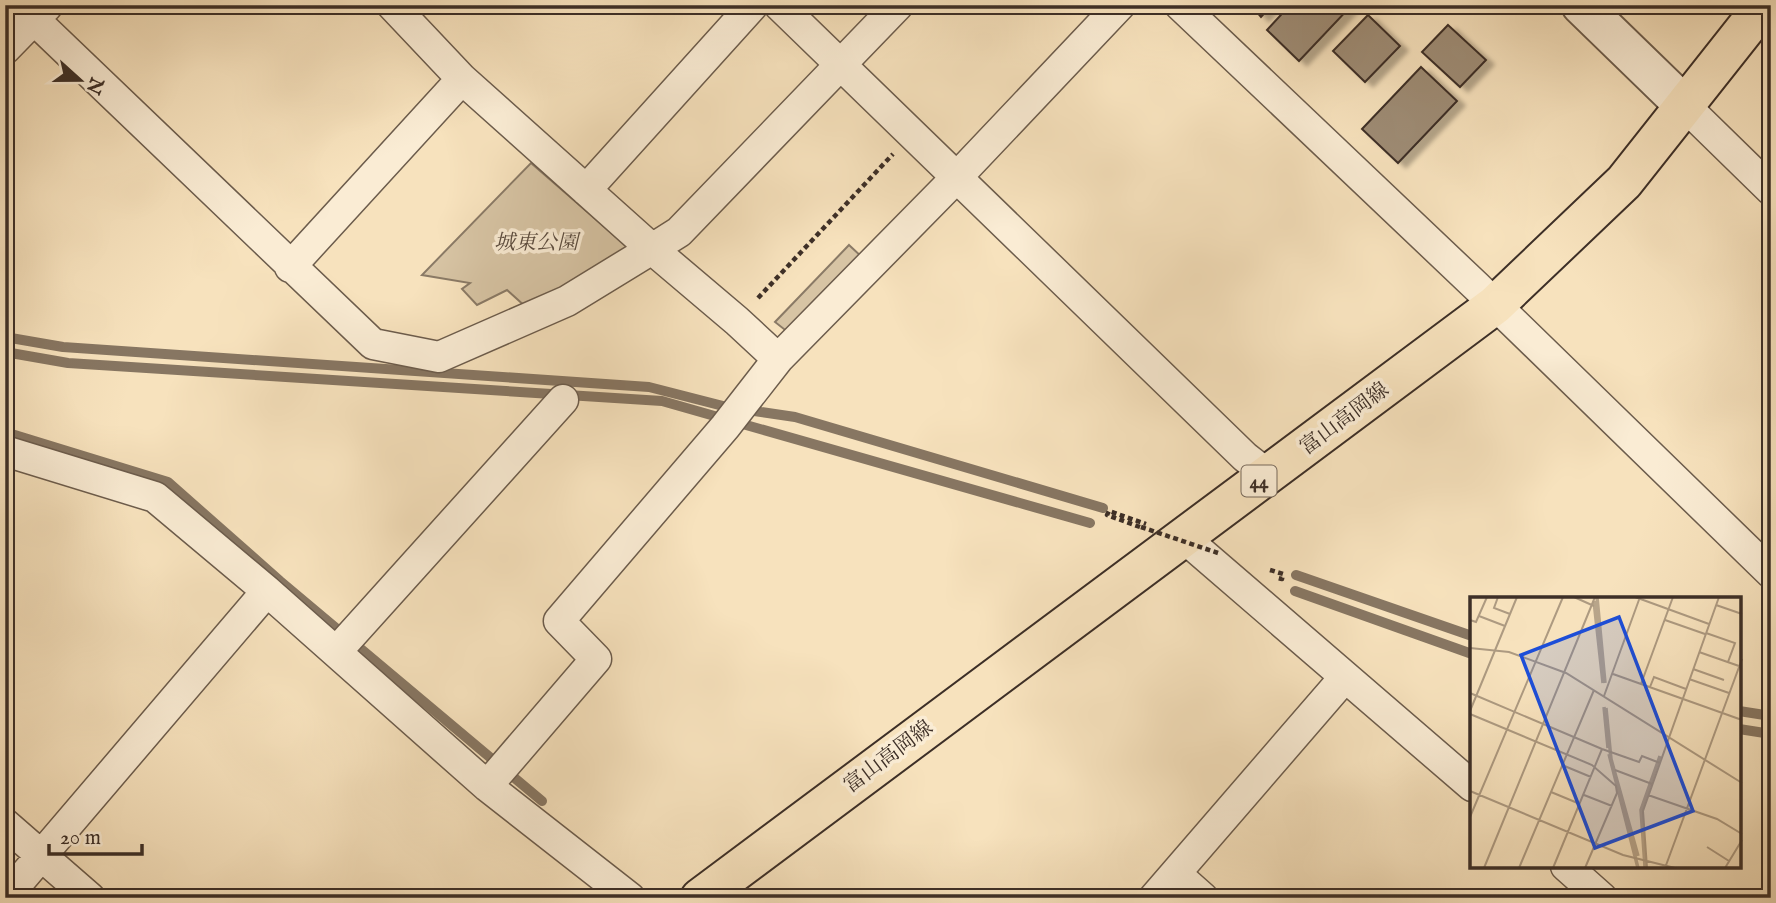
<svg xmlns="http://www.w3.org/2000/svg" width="1776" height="903" viewBox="0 0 1776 903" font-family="'IM FELL English','Noto Serif JP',serif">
  <defs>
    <filter id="shadow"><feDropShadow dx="8" dy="4.5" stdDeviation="2" flood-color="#0004"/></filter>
  </defs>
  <rect width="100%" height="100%" fill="#f7e2bd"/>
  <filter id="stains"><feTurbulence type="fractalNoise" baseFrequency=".00286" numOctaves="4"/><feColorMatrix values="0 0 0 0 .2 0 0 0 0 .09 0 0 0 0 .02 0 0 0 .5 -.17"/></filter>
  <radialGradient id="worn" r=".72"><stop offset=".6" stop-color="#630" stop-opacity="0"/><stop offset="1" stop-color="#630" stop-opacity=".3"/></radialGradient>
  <path fill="#d7c4a4" stroke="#8a7a66" stroke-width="2" d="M531 163 645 262 547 326 507 290 477 305 462 289 470 283 422 275Z
    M849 245 879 273 808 348 775 322Z"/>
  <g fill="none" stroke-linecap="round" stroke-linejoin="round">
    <path stroke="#877662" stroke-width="10" d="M5 337 63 347 649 387 727 407 795 417 1103 508
      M5 352 68 363 662 401 1090 523
      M5 432 168 482 280 581 542 801
      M1296 575 1472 636
      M1295 591 1472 654
      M1739 711 1771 716
      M1739 729 1771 734"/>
  </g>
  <path fill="#9e8c75" stroke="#3d2f27" stroke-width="2" filter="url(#shadow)" d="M1251 5H1272L1261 17Z
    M1290 5H1352L1299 61 1267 30Z
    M1368 15 1400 46 1365 82 1333 51Z
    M1448 25 1486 60 1460 87 1422 52Z
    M1421 67 1457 101 1398 163 1362 129Z"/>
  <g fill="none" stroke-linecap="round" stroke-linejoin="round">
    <g stroke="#6c5c4c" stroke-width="33">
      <path id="minor" d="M19 5 373 344 439 357 567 301 652 249 679 232 898 5
        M392 5 462 79 652 249 737 321 778 359
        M779 5 1245 457 1268 475
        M1180 5 1476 286 1771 573
        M5 49 47 6
        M1685 106 1771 190
        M586 190 753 5
        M290 267 462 79
        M5 451 155 497 267 591 487 786 630 898
        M1182 536 1472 786
        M336 652 563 400
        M487 786 596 659 559 621 725 427 778 359 957 177 1120 5
        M5 824 90 898
        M1566 866 1602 898
        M1176 874 1203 898
        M5 898 267 591
        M1154 898 1345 677"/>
    </g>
    <g stroke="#6c5c4c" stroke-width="42">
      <path id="tertiary" d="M1581 5 1685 106"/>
    </g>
    <g stroke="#3d2f27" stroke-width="42">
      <path id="primary" d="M700 898 1495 305 1624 182 1764 5"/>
    </g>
    <path stroke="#3d2f27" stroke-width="4.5" stroke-dasharray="5 3.5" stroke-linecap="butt" d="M758 298 893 154
      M1140 527 1107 515 1109 511 1146 524
      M1270 570 1283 574 1282 579 1278 578"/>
    <use href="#minor" stroke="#faecd4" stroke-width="30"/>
    <use href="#tertiary" stroke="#faecd4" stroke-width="38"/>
    <use href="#primary" stroke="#f7e2bd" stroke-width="38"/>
    <path stroke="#3d2f27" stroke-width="4.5" stroke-dasharray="5 3.5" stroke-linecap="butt" d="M1141 527 1218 553"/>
  </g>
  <g text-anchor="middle" stroke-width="7" stroke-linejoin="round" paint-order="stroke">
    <rect fill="#faecd4" stroke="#76685b" stroke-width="2" x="1241.5" y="465.5" width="35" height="31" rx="5"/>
    <g font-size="19" font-weight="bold" fill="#3d2f27">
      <text x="1259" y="488">44</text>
    </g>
    <g font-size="21" font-style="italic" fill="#5c4d40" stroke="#faecd4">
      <text x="536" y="249">城東公園</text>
    </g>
    <g font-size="21" fill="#3d2f27" stroke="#faecd4">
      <text transform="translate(1344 418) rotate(-37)" y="7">富山高岡線</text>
      <text transform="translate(888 756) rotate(-37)" y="7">富山高岡線</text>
    </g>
  </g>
  <g transform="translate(1470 597)">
    <rect width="271" height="271" fill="#f7e2bd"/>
    <path fill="none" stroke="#b8a58a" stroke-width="3.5" d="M127 0 135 86M124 4 133 86M134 110 138 151M136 111 141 162 168 259M139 157 168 271M175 270 171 213 190 159"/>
    <path fill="none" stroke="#ad9a81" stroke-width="2" d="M28 0 24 11 40 17M104 0 124 9M165 0 239 27M246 8 272 17M9 19 35 29M0 23 6 25 17 0M195 23 235 37M236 36 265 46 258 65M0 51 39 55 96 76 272 186M229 55 269 69M223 72 254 83M143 77 272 123M219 82 259 96M171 87 203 0M180 90 184 80 216 92M0 96 132 152 169 165 172 159 190 166M134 99 170 0M0 114 47 0M0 117 122 168 146 189 147 196 115 271M92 168 121 180M145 173 182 187M0 194 153 258 205 271M81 195 110 207M114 198 142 209M178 198 247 222 272 237M0 220 93 0M237 250 259 264M14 271 125 0M49 271 124 93M83 271 132 152M177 271 173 214 249 0M195 271 272 62M255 271 272 243"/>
    <path fill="#1d4ed8" fill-opacity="0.15" stroke="#1d4ed8" stroke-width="3.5" d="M149 20 223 214 125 251 51 58Z"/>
    <rect width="271" height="271" fill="none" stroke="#3d2f27" stroke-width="3.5"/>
  </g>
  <rect width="1776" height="903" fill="none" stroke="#f7e2bd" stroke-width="28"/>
  <rect x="7" y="7" width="1762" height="889" fill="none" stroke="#3d2f27" stroke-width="3.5"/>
  <rect x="14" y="14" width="1748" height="875" fill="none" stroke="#3d2f27" stroke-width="2"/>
  <g transform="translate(80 80) rotate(111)" stroke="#faecd4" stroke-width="5" paint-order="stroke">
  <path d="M0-5L12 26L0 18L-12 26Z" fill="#3d2f27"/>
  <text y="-10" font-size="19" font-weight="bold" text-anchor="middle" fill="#3d2f27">N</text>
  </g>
  <path d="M49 844v10h93v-10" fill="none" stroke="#3d2f27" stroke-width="3.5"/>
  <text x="60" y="844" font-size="21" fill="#3d2f27" stroke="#faecd4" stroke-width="5" paint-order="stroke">20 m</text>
  <rect width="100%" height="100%" filter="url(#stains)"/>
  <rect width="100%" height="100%" fill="url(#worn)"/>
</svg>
